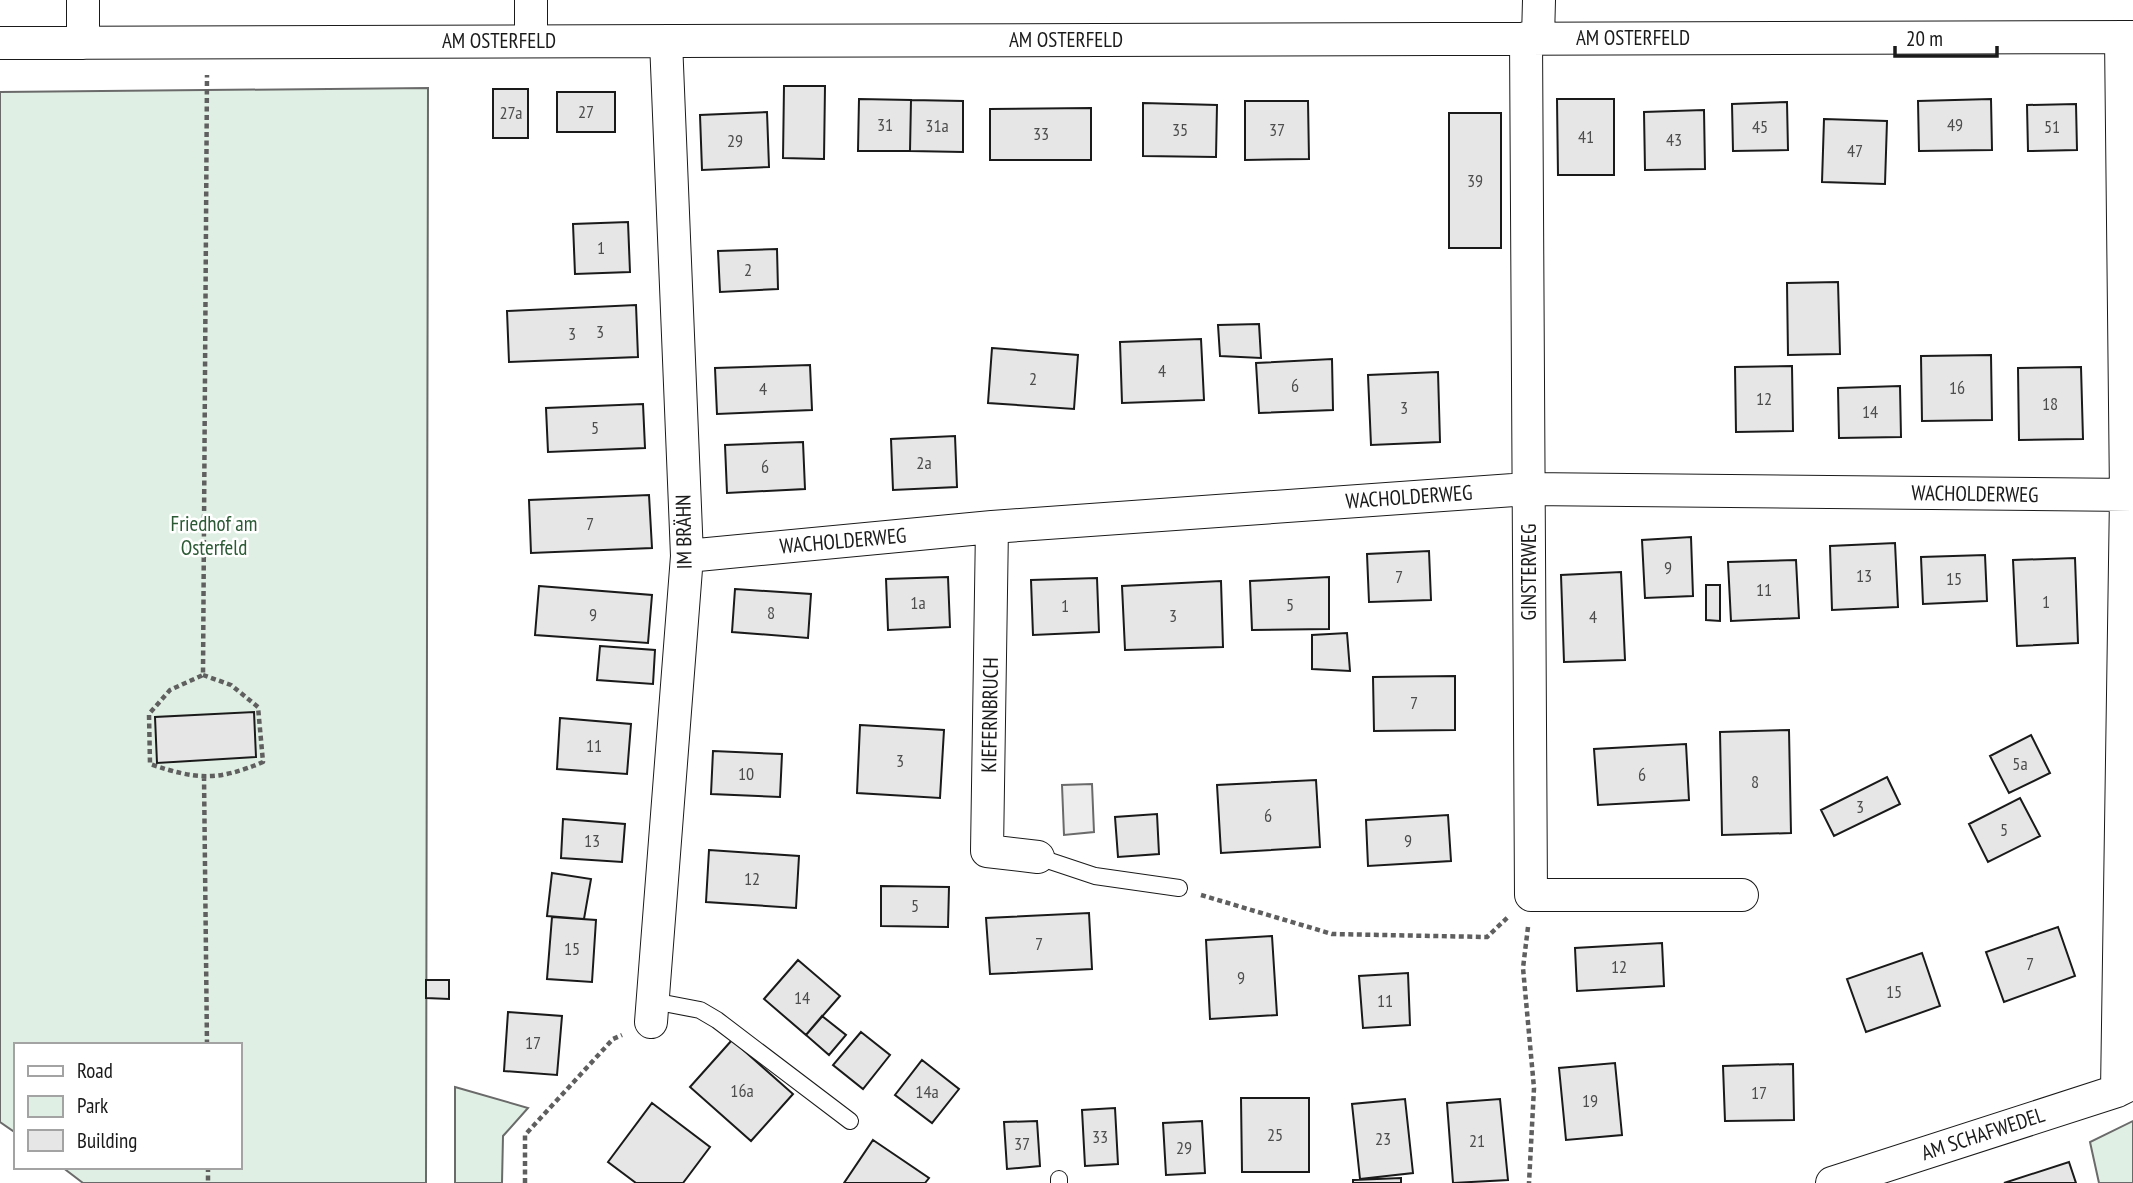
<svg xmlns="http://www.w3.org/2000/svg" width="2133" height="1183" viewBox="0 0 2133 1183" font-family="'PT Sans Narrow',sans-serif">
  <rect width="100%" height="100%" fill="#fff"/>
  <path fill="#e0efe3" stroke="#6a6a6a" stroke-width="2" d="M428 88 426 1183H83L62 1167H240V1045H16V1133L0 1122V92Z
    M455 1087 528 1108 503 1136 502 1183H455Z
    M2133 1121V1183H2099L2090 1142Z"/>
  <path fill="#ededed" stroke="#6a6a6a" stroke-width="2" d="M1092 784 1094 832 1064 835 1062 785Z"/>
  <path fill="#e6e6e6" stroke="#1a1a1a" stroke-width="2" d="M784 86H825L824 159 783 158Z
    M493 89H528V138H493Z
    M557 92H615V132H557Z
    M859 99 911 100 910 151H858Z
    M1557 99H1614V175H1558Z
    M1991 99 1992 150 1919 151 1918 101Z
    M911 100 963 101V152L910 151Z
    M1245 101H1308L1309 159 1245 160Z
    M1787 102 1788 150 1733 151 1732 104Z
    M1143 103 1217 105 1216 157 1143 156Z
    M2076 104 2077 150 2028 151 2027 105Z
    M1091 108V160H990V109Z
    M1704 110 1705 169 1645 170 1644 112Z
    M767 112 769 167 702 170 700 115Z
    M1449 113H1501V248H1449Z
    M1824 119 1887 121 1885 184 1822 182Z
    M628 222 630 272 575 274 573 224Z
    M777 249 778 289 720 292 718 251Z
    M1838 282 1840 354 1788 355 1787 283Z
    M636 305 638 357 509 362 507 311Z
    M1259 324 1261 358 1220 356 1218 325Z
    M1201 339 1204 400 1122 403 1120 342Z
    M992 348 1078 355 1074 409 988 403Z
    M1991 355 1992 420 1922 421 1921 356Z
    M1332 359 1333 410 1259 413 1256 363Z
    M810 365 812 410 717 414 715 368Z
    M1792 366 1793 431 1736 432 1735 367Z
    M2081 367 2083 439 2019 440 2018 368Z
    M1438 372 1440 442 1371 445 1368 375Z
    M1900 386 1901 437 1839 438 1838 388Z
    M643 404 645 448 548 452 546 408Z
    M955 436 957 487 893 490 891 439Z
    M803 442 805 489 727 493 725 445Z
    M649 495 652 548 531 553 529 500Z
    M1691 537 1693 596 1645 598 1642 540Z
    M1895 543 1898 607 1832 610 1830 546Z
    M1429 551 1431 600 1369 602 1367 554Z
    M1985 555 1987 601 1923 604 1921 557Z
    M2075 558 2078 643 2017 646 2013 560Z
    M1796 560 1799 618 1731 621 1728 562Z
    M1621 572 1625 660 1564 662 1561 575Z
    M948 577 950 627 888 630 886 579Z
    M1329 577V629L1252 630 1250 581Z
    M1097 578 1099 632 1033 635 1031 580Z
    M1221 581 1223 647 1125 650 1122 586Z
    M1706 585H1720V621L1706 620Z
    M539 586 652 595 648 643 535 635Z
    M735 589 811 594 808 638 732 632Z
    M1347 633 1350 671 1312 669V635Z
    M600 646 655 650 653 684 597 680Z
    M1455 676V730L1374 731 1373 677Z
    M254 712 256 757 157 763 155 717Z
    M560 718 631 724 627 774 557 769Z
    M860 725 944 730 940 798 857 793Z
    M1789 730 1791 833 1722 835 1720 732Z
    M2031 735 2050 773 2009 793 1990 756Z
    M1686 744 1689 800 1598 805 1594 749Z
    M713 751 782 754 780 797 711 794Z
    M1887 777 1900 804 1834 836 1821 810Z
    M1316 780 1320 847 1221 853 1217 785Z
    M2020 798 2040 836 1988 862 1969 824Z
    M1157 814 1159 854 1118 857 1115 817Z
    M1448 815 1451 861 1368 866 1366 820Z
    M563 819 625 824 622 862 561 858Z
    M709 850 799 856 796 908 706 902Z
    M552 873 591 879 584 919 547 916Z
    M881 886 949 887 948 927 881 926Z
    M1089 913 1092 969 990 974 986 918Z
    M552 917 596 920 592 982 547 979Z
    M2058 927 2075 976 2004 1002 1986 952Z
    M1272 936 1277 1015 1210 1019 1206 940Z
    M1662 943 1664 986 1577 991 1575 948Z
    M1922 953 1940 1006 1866 1032 1847 979Z
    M798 960 840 996 806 1035 764 999Z
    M1408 973 1410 1025 1363 1028 1359 976Z
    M426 980H449V999L426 998Z
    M508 1012 562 1016 557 1075 504 1071Z
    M822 1016 846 1035 829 1055 806 1035Z
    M861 1032 890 1055 863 1089 833 1065Z
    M732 1040 793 1094 751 1141 690 1087Z
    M922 1060 959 1089 932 1123 895 1095Z
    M1615 1063 1622 1135 1566 1140 1559 1068Z
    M1793 1064 1794 1120 1725 1121 1723 1066Z
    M1241 1098H1309V1172H1242Z
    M1405 1099 1413 1173 1360 1179 1352 1104Z
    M1500 1099 1508 1180 1453 1183 1447 1103Z
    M652 1103 710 1147 683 1183H636L608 1162Z
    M1115 1108 1118 1164 1085 1166 1082 1110Z
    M1037 1121 1040 1166 1007 1169 1004 1122Z
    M1202 1121 1205 1173 1166 1175 1163 1123Z
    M873 1140 929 1178 925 1183H844Z
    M2069 1162 2076 1183H2004Z
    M1401 1178V1183H1353V1180Z"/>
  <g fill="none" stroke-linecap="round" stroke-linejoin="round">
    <g stroke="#1a1a1a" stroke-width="18">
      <path id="lane" d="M1038 857 1095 876 1179 888
        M653 1001 700 1010 717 1020 850 1121
        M1059 1179V1183"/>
    </g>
    <g stroke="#1a1a1a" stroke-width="34">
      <path id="street" d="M83 0V43
        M531 0V41
        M1526 38 1531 895H1742
        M1538 38 1539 0
        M0 43 2133 37
        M992 527 987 851 1038 857
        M687 556 992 527 1528 489 2133 495
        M651 1022 687 556 666 41
        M2117 1091 2126 496 2121 37
        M1832 1183 2117 1091 2133 1083"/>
    </g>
    <path stroke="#5f5f5f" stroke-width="4.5" stroke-dasharray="5 3.5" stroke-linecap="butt" d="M203 675 231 685 258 707 263 762C218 781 197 780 150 764L149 714 170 690 203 675 207 75
      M204 776 207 1045
      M1201 895 1332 934 1487 937 1508 917
      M1528 927 1523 968 1534 1088 1529 1183
      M208 1167V1183
      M525 1183V1135L613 1039 622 1035"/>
    <use href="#lane" stroke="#fff" stroke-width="16"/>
    <use href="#street" stroke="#fff" stroke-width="32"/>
  </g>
  <g text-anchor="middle" stroke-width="5" stroke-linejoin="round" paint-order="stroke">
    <g font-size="18" fill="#4d4d4d">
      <text x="586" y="118">27</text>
      <text x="511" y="119">27a</text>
      <text x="885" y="131">31</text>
      <text x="1955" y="131">49</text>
      <text x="937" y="132">31a</text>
      <text x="1760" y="133">45</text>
      <text x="2052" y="133">51</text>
      <text x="1180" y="136">35</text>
      <text x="1277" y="136">37</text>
      <text x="1041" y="140">33</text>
      <text x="1586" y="143">41</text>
      <text x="1674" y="146">43</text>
      <text x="735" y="147">29</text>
      <text x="1855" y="157">47</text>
      <text x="1475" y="187">39</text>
      <text x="601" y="254">1</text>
      <text x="748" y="276">2</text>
      <text x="600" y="338">3</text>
      <text x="572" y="340">3</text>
      <text x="1162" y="377">4</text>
      <text x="1033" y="385">2</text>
      <text x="1295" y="392">6</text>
      <text x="1957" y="394">16</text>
      <text x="763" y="395">4</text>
      <text x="1764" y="405">12</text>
      <text x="2050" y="410">18</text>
      <text x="1404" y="414">3</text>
      <text x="1870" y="418">14</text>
      <text x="595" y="434">5</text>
      <text x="924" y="469">2a</text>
      <text x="765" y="473">6</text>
      <text x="590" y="530">7</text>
      <text x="1668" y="574">9</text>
      <text x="1864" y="582">13</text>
      <text x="1399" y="583">7</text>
      <text x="1954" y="585">15</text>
      <text x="1764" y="596">11</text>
      <text x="2046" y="608">1</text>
      <text x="918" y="609">1a</text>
      <text x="1290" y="611">5</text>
      <text x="1065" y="612">1</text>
      <text x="771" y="619">8</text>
      <text x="593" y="621">9</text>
      <text x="1173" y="622">3</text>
      <text x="1593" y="623">4</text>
      <text x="1414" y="709">7</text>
      <text x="594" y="752">11</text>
      <text x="900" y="767">3</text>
      <text x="2020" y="770">5a</text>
      <text x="746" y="780">10</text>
      <text x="1642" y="781">6</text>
      <text x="1755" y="788">8</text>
      <text x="1860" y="813">3</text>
      <text x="1268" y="822">6</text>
      <text x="2004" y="836">5</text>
      <text x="592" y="847">13</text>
      <text x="1408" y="847">9</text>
      <text x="752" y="885">12</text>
      <text x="915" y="912">5</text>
      <text x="1039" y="950">7</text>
      <text x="572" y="955">15</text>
      <text x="2030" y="970">7</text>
      <text x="1619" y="973">12</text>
      <text x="1241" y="984">9</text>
      <text x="1894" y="998">15</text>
      <text x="802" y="1004">14</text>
      <text x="1385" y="1007">11</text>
      <text x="533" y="1049">17</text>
      <text x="742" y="1097">16a</text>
      <text x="927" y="1098">14a</text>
      <text x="1759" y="1099">17</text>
      <text x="1590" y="1107">19</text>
      <text x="1275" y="1141">25</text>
      <text x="1100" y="1143">33</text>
      <text x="1383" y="1145">23</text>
      <text x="1477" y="1147">21</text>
      <text x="1022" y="1150">37</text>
      <text x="1184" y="1154">29</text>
    </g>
    <g font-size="21" fill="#1a1a1a" stroke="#fff">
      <text x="1633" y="45">AM OSTERFELD</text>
      <text x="1066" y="47">AM OSTERFELD</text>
      <text x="499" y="48">AM OSTERFELD</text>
      <text transform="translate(1975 494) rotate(1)" y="7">WACHOLDERWEG</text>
      <text transform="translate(1409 497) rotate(-4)" y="7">WACHOLDERWEG</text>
      <text transform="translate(684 532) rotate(-91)" y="7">IM BRÄHN</text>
      <text transform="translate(843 541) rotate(-5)" y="7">WACHOLDERWEG</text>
      <text transform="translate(1529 572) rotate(-90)" y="7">GINSTERWEG</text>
      <text transform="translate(990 715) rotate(-89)" y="7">KIEFERNBRUCH</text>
      <text transform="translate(1983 1134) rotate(-18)" y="7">AM SCHAFWEDEL</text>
    </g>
    <g font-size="21" fill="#2b5a34" stroke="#fff">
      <text x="214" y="531">Friedhof am<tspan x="214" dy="24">Osterfeld</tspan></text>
    </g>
  </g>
  <rect x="14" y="1043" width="228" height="126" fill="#ffffff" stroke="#a3a3a3" stroke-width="2"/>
  <rect x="28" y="1066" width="35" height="10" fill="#ffffff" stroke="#a3a3a3" stroke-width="2"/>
  <text x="77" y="1078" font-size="21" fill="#1a1a1a">Road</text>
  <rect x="28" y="1096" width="35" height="21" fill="#e0efe3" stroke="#a3a3a3" stroke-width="2"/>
  <text x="77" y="1113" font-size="21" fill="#1a1a1a">Park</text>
  <rect x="28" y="1130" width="35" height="21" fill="#e6e6e6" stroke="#a3a3a3" stroke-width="2"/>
  <text x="77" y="1148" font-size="21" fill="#1a1a1a">Building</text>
  <path d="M1895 46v10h102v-10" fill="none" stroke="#1a1a1a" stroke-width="3.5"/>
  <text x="1906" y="46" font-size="21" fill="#1a1a1a" stroke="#ffffff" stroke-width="5" paint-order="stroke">20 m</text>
</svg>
